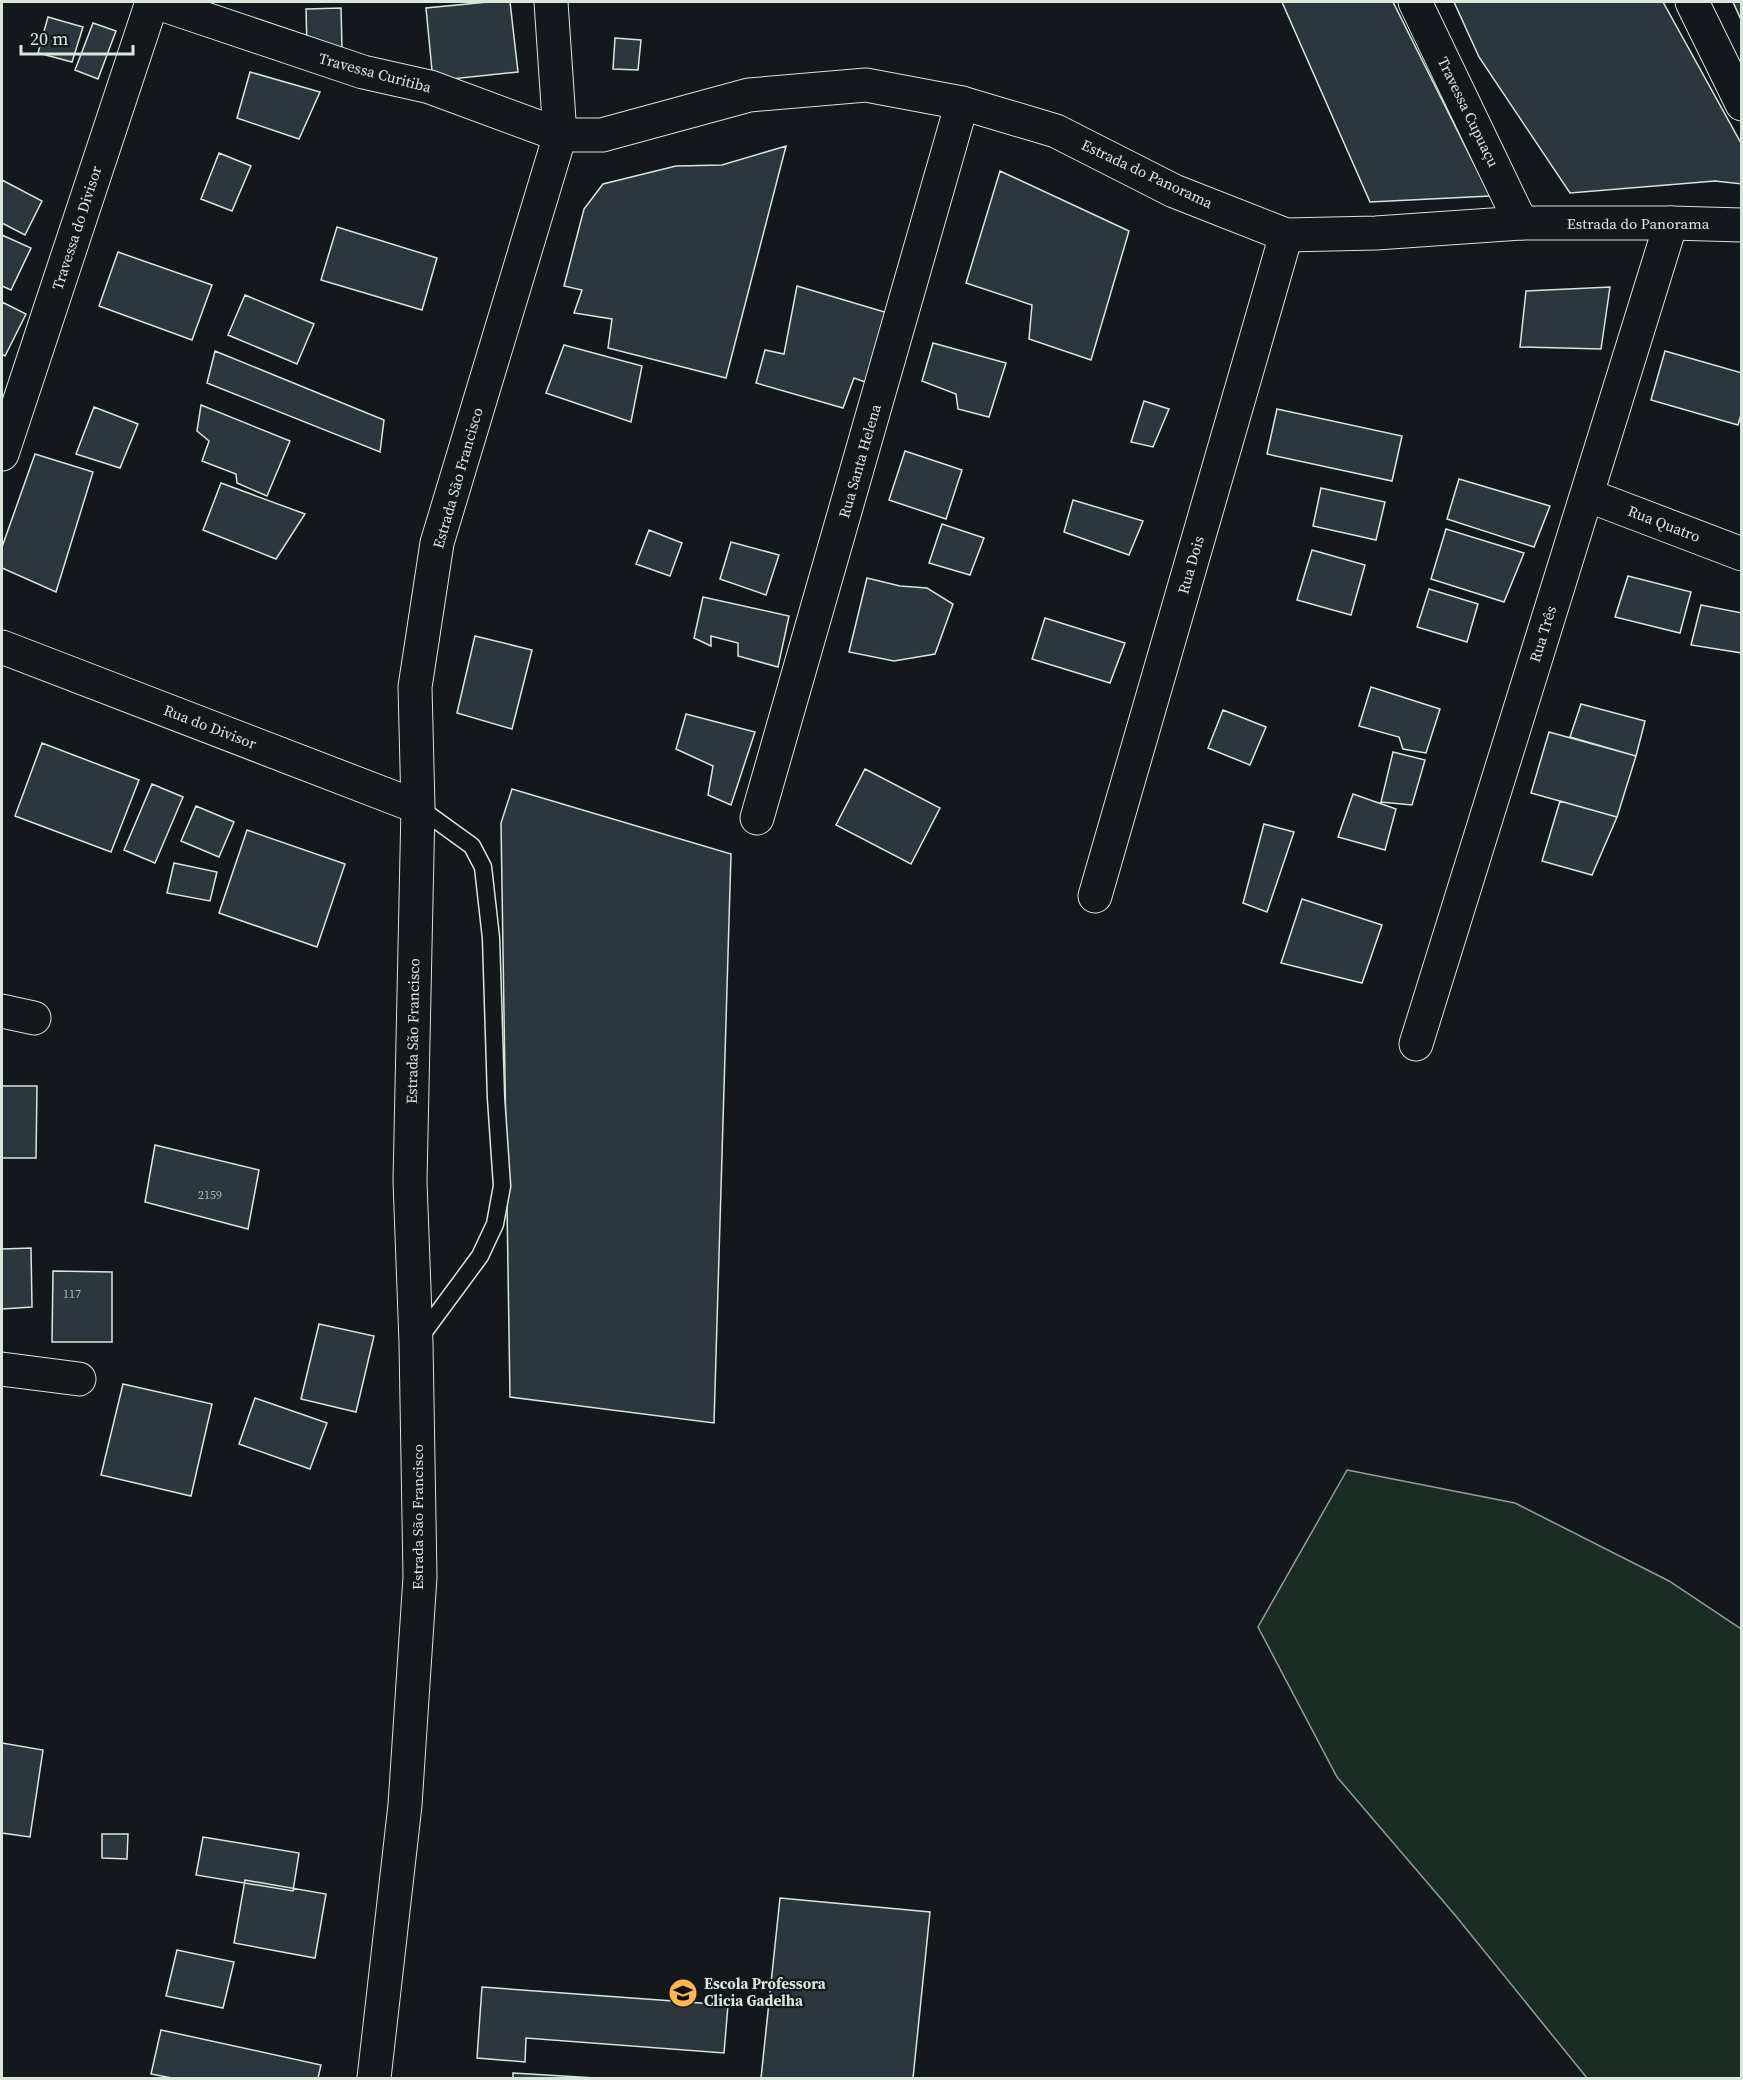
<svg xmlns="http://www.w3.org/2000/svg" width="1743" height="2080" viewBox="0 0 1743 2080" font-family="'Source Serif 4',serif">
  <rect width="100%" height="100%" fill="#14181c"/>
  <path fill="#1a2d24" stroke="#939e99" stroke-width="1.5" d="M1347 1470 1515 1503 1669 1581 1741 1629V2078H1587L1455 1915 1337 1777 1258 1627Z"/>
  <path fill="#2c363c" stroke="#d8e6dc" stroke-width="1.5" d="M488 2H510L518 72 433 81 426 8Z
    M1282 2H1393L1490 196 1370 202Z
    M1454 2H1663L1742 145V184L1715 181 1570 193 1479 57Z
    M1733 2H1742V22Z
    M341 8 342 48H307L306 9Z
    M48 17 83 27 72 62 38 53Z
    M93 23 116 31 98 79 75 70Z
    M615 38 641 40 638 70 613 69Z
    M250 72 320 92 299 139 237 118Z
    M786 146 726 378 608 348 612 319 574 313 582 290 564 286 584 209 603 184 676 166 722 165Z
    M219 153 251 166 232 211 201 199Z
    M1000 171 1129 231 1091 360 1029 339 1032 305 966 283Z
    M2 180 42 201 25 235 2 223Z
    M337 227 437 258 422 310 321 280Z
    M2 235 31 248 11 290 2 286Z
    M118 252 212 285 192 340 99 306Z
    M797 286 898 316 876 386 854 378 843 408 756 383 765 350 784 354Z
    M1610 287 1601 349 1520 347 1526 291Z
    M245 295 314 324 297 364 228 335Z
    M2 302 26 314 5 356 2 354Z
    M933 343 1006 363 989 417 958 409 956 394 922 381Z
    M564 345 642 366 631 422 546 393Z
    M215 351 384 420 380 452 207 383Z
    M1665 351 1742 373V411L1738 425 1651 400Z
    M1144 401 1169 409 1153 447 1131 442Z
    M201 405 290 441 267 496 237 483 236 474 202 461 209 441 197 431Z
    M94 407 138 424 120 468 76 454Z
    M1277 409 1402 436 1392 481 1267 454Z
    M905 451 962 470 946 519 889 500Z
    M35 454 93 472 56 592 2 568V547Z
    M1459 479 1550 506 1534 547 1447 519Z
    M221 483 305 514 276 559 203 530Z
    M1321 488 1385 502 1376 540 1313 526Z
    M1073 500 1143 521 1129 555 1064 532Z
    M942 524 984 538 970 575 929 563Z
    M1446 529 1524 553 1504 602 1431 579Z
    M649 530 682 543 670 576 636 564Z
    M731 542 779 555 766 595 720 579Z
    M1312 550 1365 565 1351 615 1297 600Z
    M1628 576 1691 592 1680 633 1615 617Z
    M867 578 900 586 927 588 953 604 935 654 894 661 849 652Z
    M1429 589 1478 604 1467 642 1417 627Z
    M703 597 789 616 778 667 738 656V643L711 636V646L694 638Z
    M1701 605 1742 613V653L1691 645Z
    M1045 618 1125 643 1110 683 1032 659Z
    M475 636 532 650 512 729 457 713Z
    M1371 687 1440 709 1426 753 1403 749 1399 737 1359 726Z
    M1581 704 1645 721 1636 756 1570 737Z
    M1223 710 1266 727 1250 765 1208 748Z
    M686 714 755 732 731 805 708 795 713 766 676 749Z
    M1549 732 1636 756 1617 817 1531 793Z
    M42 743 139 780 111 852 15 816Z
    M1393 752 1425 760 1412 805 1381 802Z
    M865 769 940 808 911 864 836 825Z
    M152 784 183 797 155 863 124 850Z
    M512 789 731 854 714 1423 510 1397 501 823Z
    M1353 794 1396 809 1385 850 1338 837Z
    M1560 801 1617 817 1592 875 1542 861Z
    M196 806 234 822 219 857 181 841Z
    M1264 824 1294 832 1267 912 1243 903Z
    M247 830 345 864 317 947 219 913Z
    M174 863 217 872 210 901 167 893Z
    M1302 899 1382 925 1362 983 1281 963Z
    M2 1086H37L36 1158H2Z
    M155 1145 259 1170 248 1229 145 1202Z
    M31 1248 32 1307 2 1309V1249Z
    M53 1271 112 1272V1342H52Z
    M319 1324 374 1336 356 1412 301 1399Z
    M123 1384 212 1404 191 1496 101 1475Z
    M255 1398 327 1423 310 1469 239 1444Z
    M2 1743 43 1750 30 1837 2 1833Z
    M102 1834H128L127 1859 102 1858Z
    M203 1837 299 1853 293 1891 196 1875Z
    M245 1880 326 1894 315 1958 234 1943Z
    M780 1898 930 1912 913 2078H761Z
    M177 1950 234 1962 223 2008 166 1996Z
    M482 1987 728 2005 724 2053 526 2038 525 2062 477 2058Z
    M161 2030 321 2065 318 2078H172L151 2074Z
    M513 2073 596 2078H513Z"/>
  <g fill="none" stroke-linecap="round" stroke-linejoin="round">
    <g stroke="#d8e6dc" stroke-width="19">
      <path id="lane" d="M418 807 472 846 483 867 491 938 496 1098 502 1186 495 1224 480 1256 418 1340"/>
    </g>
    <g stroke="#d8e6dc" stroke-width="35">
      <path id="street" d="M155 2 363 72 430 87 560 135
        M1415 2 1521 223
        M1692 2 1742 104
        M2 454 152 2
        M1587 495 1742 554
        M757 818 962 103
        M1095 896 1286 235
        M2 1011 34 1018
        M1416 1044 1671 223
        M2 1369 79 1379"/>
    </g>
    <g stroke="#d8e6dc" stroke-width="35">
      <path id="secondary" d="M560 135H602L749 95 866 85 962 103 1056 131 1174 191 1286 235 1376 233 1521 223H1671L1742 225
        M2 647 418 807
        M374 2078 405 1805 420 1577 416 1343 410 1181 418 807 415 687 437 543 560 135 551 2"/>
    </g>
    <use href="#lane" stroke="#14181c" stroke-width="16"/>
    <use href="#street" stroke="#14181c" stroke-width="33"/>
    <use href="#secondary" stroke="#14181c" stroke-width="33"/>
  </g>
  <defs>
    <g id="school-disc" transform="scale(1.5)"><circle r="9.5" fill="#ffb74d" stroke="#14181c"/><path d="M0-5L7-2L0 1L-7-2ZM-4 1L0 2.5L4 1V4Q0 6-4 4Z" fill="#111"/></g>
  </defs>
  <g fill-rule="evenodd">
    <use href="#school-disc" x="683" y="1993"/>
  </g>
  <g text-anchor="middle" stroke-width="4.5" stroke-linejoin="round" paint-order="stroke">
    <g font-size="12" fill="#adbab4">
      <text x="210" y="1199">2159</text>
      <text x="72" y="1298">117</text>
    </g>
    <g font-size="15" fill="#d8e6dc" stroke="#14181c">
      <text transform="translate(375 73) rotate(15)" y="5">Travessa Curitiba</text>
      <text transform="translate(1468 112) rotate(64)" y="5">Travessa Cupuaçu</text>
      <text transform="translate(1147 174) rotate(25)" y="5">Estrada do Panorama</text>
      <text x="1638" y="229">Estrada do Panorama</text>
      <text transform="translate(77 228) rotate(-72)" y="5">Travessa do Divisor</text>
      <text transform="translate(860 461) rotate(-74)" y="5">Rua Santa Helena</text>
      <text transform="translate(458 478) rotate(-74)" y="5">Estrada São Francisco</text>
      <text transform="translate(1664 524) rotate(21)" y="5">Rua Quatro</text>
      <text transform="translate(1191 565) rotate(-74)" y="5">Rua Dois</text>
      <text transform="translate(1543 634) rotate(-73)" y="5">Rua Três</text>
      <text transform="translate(210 727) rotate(21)" y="5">Rua do Divisor</text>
      <text transform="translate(413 1031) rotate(-89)" y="5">Estrada São Francisco</text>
      <text transform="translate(418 1517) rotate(-90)" y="5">Estrada São Francisco</text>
    </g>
    <g font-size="15" font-weight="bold" fill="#d8e6dc" stroke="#14181c" text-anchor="start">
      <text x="704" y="1989">Escola Professora<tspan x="704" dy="17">Clicia Gadelha</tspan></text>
    </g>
  </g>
  <rect width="1743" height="2080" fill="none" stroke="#d8e6dc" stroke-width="6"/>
  <path d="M21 45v9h112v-9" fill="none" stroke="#d8e6dc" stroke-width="3"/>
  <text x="30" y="45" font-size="18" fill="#d8e6dc" stroke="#14181c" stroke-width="4.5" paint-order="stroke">20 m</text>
</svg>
